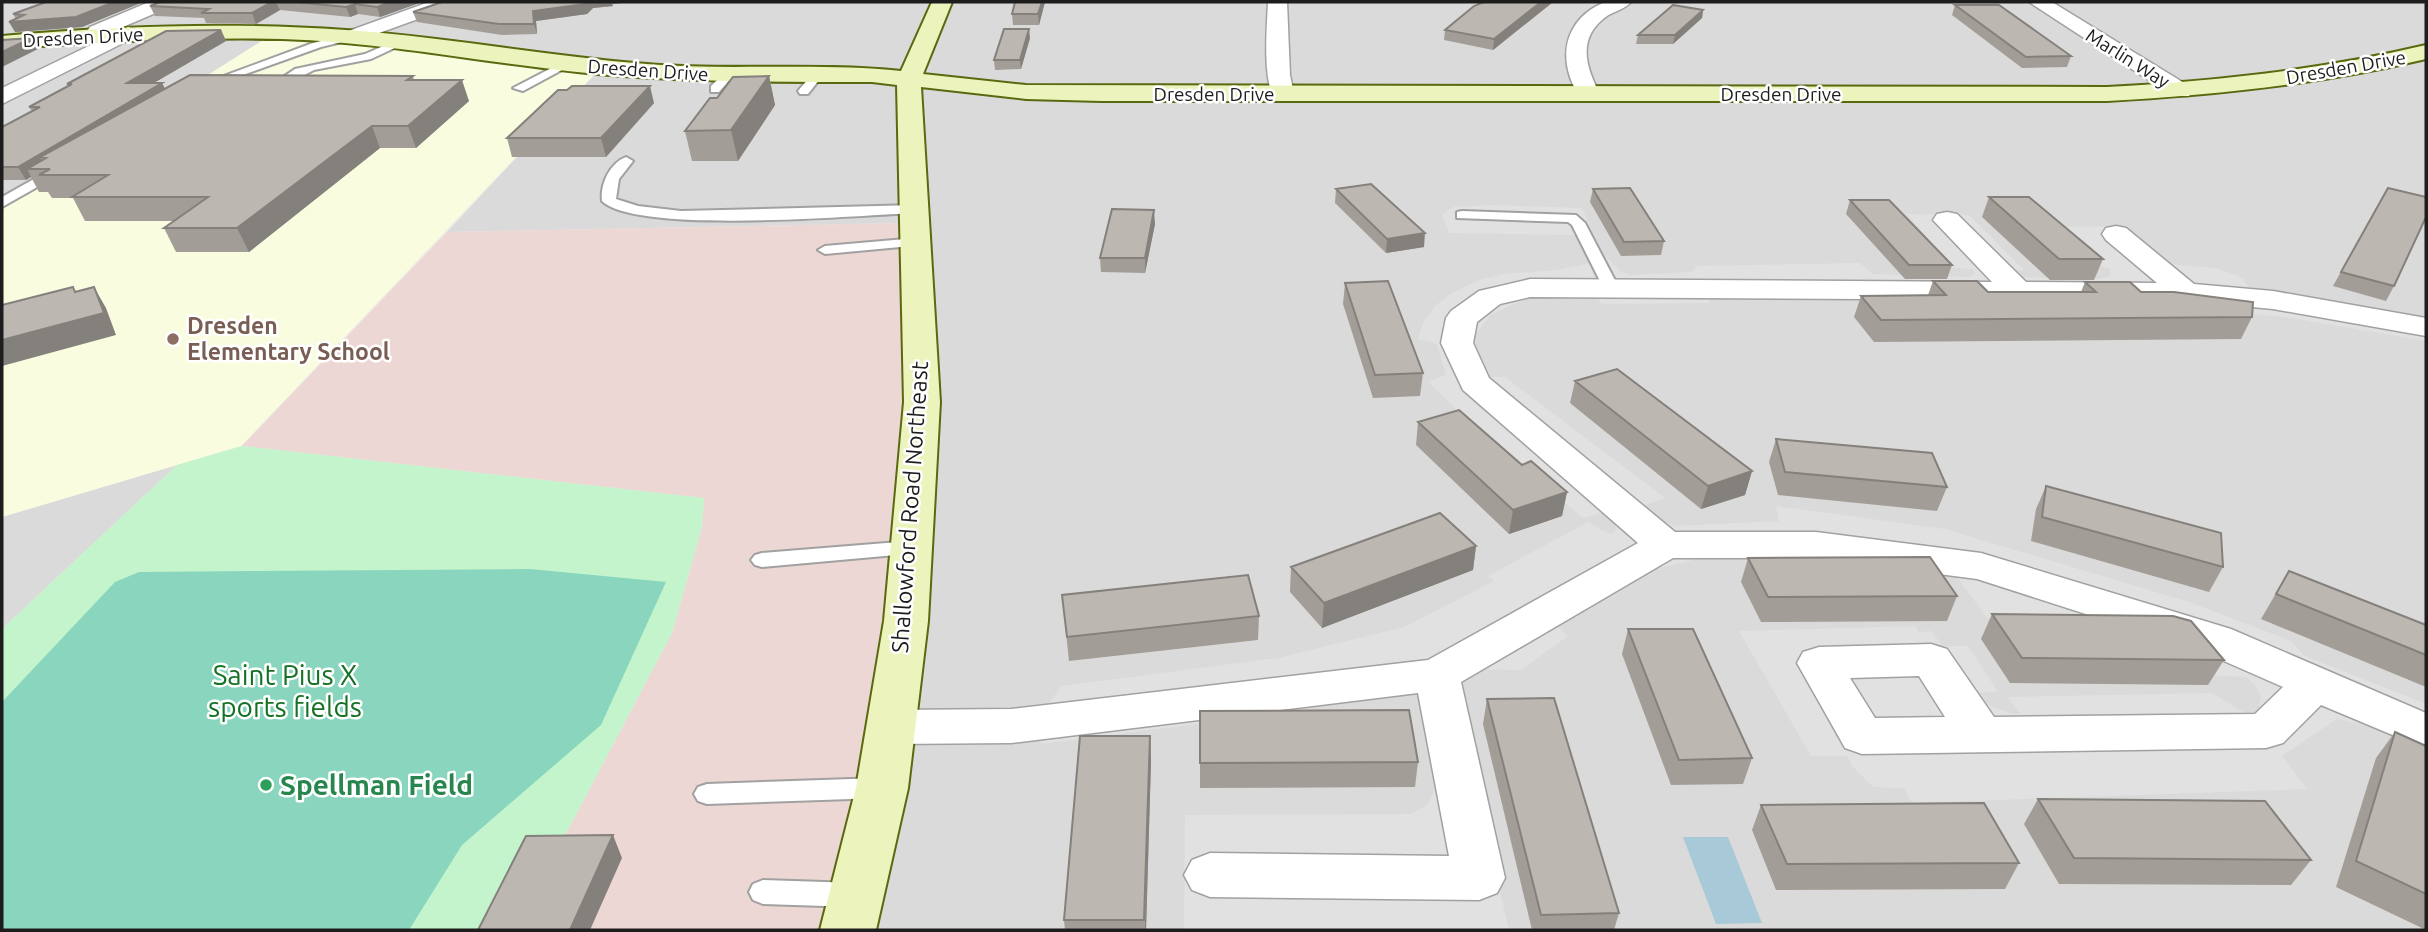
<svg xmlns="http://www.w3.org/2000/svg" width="2428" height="932" viewBox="0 0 2428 932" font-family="Ubuntu,sans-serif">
  <rect width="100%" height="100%" fill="#edebe4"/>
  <path fill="#dbdada" d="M2 2H2426V930H870L906 716 908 223 447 232 594 75 340 42 268 37 2 206Z
    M177 465 2 629V517Z"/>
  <path fill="#edd7d4" d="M909 223 906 716 870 930H515L672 633 702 527 704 498 242 446 447 232Z"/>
  <path fill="#f9fcdf" d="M268 37 340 42 594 75 241 446 2 517V206Z"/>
  <path fill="#c4f4cc" d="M242 446 704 498 702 527 672 633 515 930H2V629L177 465Z"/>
  <path fill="#89d5be" d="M530 569 666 582 601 725 462 845 409 930H2V702L115 582 139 572Z"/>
  <path fill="#e1e1e1" d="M1491 205 1582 208 1603 254 1621 272 1631 275 1691 272 1698 266 1860 263 1873 274 1970 277 1975 273 1972 269 1953 268 1907 214 1969 215 2024 270 2007 271 2015 277 2099 279 2110 276V268L2097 266 2051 227 2111 226 2149 256 2170 264 2216 268 2243 278 2249 289 2406 315 2426 316V341L2292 318 2145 302 1839 299 1834 286 1704 291 1710 303 1602 304 1591 291 1545 293 1516 303 1491 315 1475 334 1471 353 1480 377H1505L1665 498 1644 505 1652 516 1674 526 1779 521 1776 506 1945 529 2192 603 2291 641 2305 656 2426 704V752L2368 726 2337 719 2282 756 2307 789 1912 803 1904 788 1873 787 1853 767 1847 756H1811L1739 631 1915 626 1919 632 1931 631 1943 646H1968L1998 692 1974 693 1977 700 2012 714 2020 713 2007 697 2212 693 2250 716 2259 713 2261 696 2254 684 2246 677 2207 675 2114 624 1988 619 1956 576 1822 554 1710 556 1605 581 1547 616 1568 636 1521 670 1460 669 1459 717 1509 930H1184L1185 815 1411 814 1428 804 1437 785 1431 737 1417 691 1257 716 1041 744 1032 705H1048L1061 686 1278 658 1404 627 1494 581 1488 576 1588 522 1609 534 1615 532 1616 519 1613 517 1601 513 1583 518 1487 438 1428 382 1446 375 1437 344 1418 339 1423 323 1436 305 1452 293 1479 280 1504 274 1557 270 1590 263 1575 235 1449 233 1442 214 1454 207Z"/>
  <path fill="#a8c9d7" d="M1683 837H1728L1762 923 1716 924Z"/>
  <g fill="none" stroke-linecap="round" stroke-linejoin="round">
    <g stroke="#a1a1a1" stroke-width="4">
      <path id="lane" d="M350 34 354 35V39L321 47 215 85 205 83 313 43Z
        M397 40 401 41V45L371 59 314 70 287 84 295 91 293 94H285L273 84 295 69 365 54Z
        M563 62 573 64 523 91 513 88Z
        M724 73 734 75 719 92H711V86Z
        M813 73 823 75 808 94H800L798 91Z
        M626 157 633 161 619 179 616 199 638 206 681 211 916 205 923 209 916 213C860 215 637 235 602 201 600 184 610 163 626 157Z
        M57 166 64 170 62 173 2 207V197Z
        M1462 211 1576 215 1585 223 1619 288 1617 291H1605L1572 225 1568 222 1457 218V212Z
        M917 238 924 242 922 245 825 254 818 250 825 246Z
        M911 541 918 543 921 548 918 553 762 567 755 565 751 560 755 555 762 553Z
        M881 778 890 781 894 788 890 795 881 798 707 804 698 801 694 794 698 787 707 784Z
        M763 880 855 883 865 887 869 895 865 903 855 907 763 904 753 900 749 892 753 884Z"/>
    </g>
    <g stroke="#a1a1a1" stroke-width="3">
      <path id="street" d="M149 2H175L172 6 104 35H90L87 31 90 27Z
        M429 2H457L454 6 357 41H343L340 37 343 33Z
        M1268 2H1287L1290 75 1294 94 1291 99H1275C1262 80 1267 25 1268 2Z
        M1605 2H1631C1625 9 1615 11 1607 16 1577 37 1585 66 1600 94L1597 99H1581C1556 62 1562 20 1605 2Z
        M2029 2H2052L2189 86 2192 91 2189 96H2173Z
        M128 27 135 29 138 33 135 37 2 104V88Z
        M1947 212 1957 214 2026 282 2157 283 2106 240 2102 234 2106 228 2116 226 2126 228 2194 284 2273 291 2426 318V336L2273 309 2186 301 1530 297 1500 304 1477 322 1473 343 1489 378 1675 532H1816L1981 553 2231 629 2426 713V749L2321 705 2283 743 2266 748 1862 754 1845 748 1797 663 1803 652 1819 647 1931 644 1947 649 1994 717 2255 714 2283 687 2201 651 1977 579 1816 558H1673L1461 682 1505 878 1497 893 1479 900 1210 897 1192 890 1184 875 1192 860 1210 853 1449 856 1418 693 1011 743 893 744 877 739 870 727 877 715 893 710 1011 709 1428 660 1638 543 1463 390 1441 343 1446 318 1451 311 1479 291 1530 279 1992 282 1933 220 1937 214ZM1919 676 1945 717 1875 718 1850 678Z"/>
    </g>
    <g stroke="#58690f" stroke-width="4">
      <path id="secondary" d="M932 2H952L923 74 1026 85 2107 87C2215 81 2321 70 2426 45V59C2321 84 2215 95 2107 101H1101L1026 99 921 87 940 402 928 621 908 788 876 930H820L856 788 884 621 904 402 897 85 872 82C776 82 682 82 587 73 485 63 384 42 282 39 188 37 95 42 2 49V36C116 26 231 22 346 30 447 37 546 56 647 64 731 71 817 62 901 71Z"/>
    </g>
    <use href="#lane" fill="#fff" fill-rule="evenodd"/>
    <use href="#street" fill="#fff" fill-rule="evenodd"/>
    <use href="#secondary" fill="#ecf3bc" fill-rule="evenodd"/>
  </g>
  <path fill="#a39d98" d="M46 2H143L82 27 15 32 16 19 13 14Z
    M160 2H422L380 17 358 14 350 17 280 10 256 24 206 23 204 18 155 16 150 6Z
    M1045 2 1039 25H1013L1012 14Z
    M1484 2H1553L1493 50 1444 40 1445 30Z
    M612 4 613 6 593 8 587 14 536 21 537 34 502 35 417 22 413 12Z
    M1955 5 2071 56 2067 67 2022 68 1952 15Z
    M1703 10 1702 18 1673 44H1636L1638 35Z
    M221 30 226 41 154 83H162L165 89 413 76 414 80 469 101 416 148H380L249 252H176L164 228 174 221H85L73 198H52L48 192H39L31 177 26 180H2V127L32 111 29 107 68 86 67 84Z
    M1030 38 1021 69 995 70 994 60Z
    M769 76 775 105 738 161H692L685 131 717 98Z
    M654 103 606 157H512L507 138Z
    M2388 188 2394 286 2386 301 2333 286Z
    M1336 189 1424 247 1386 253 1335 203Z
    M1593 189 1664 241 1661 255 1621 256 1590 202Z
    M1989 197 2103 259 2094 280H2050L1982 217Z
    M1850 200 1952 265 1947 279H1905L1846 214Z
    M1155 224 1145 273 1101 272 1100 258Z
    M1933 281 1988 292H2081L2085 282 2141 292 2252 317 2241 339 1874 342 1854 317 1861 296 1928 295Z
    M1345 283 1423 373 1420 396 1373 398 1343 304Z
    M1575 381 1752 471 1745 495 1701 509 1570 403Z
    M1418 422 1567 492 1562 516 1509 534 1416 445Z
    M1776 439 1947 487 1937 511 1778 495 1769 462Z
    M2046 486 2223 567 2209 592 2031 541 2036 509Z
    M1476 546 1473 570 1322 628 1290 592 1291 567Z
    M1748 558 1957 596 1947 621 1761 622 1741 582Z
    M2289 571 2426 625V687L2261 619Z
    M1062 595 1259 616 1258 640 1069 661Z
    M1992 614 2224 660 2208 685 2010 683 1981 639Z
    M1628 629 1752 758 1743 784 1671 785 1622 654Z
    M1487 699 1619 913 1614 930H1532L1483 724Z
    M1200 711 1418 762 1415 787 1200 788Z
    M2395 732 2426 746V930L2336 887 2376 758Z
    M1150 736 1151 761 1146 930H1065L1064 920Z
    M2038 799 2311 860 2291 885 2059 884 2024 824Z
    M1761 805 2019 863 2005 889 1776 890 1752 830Z"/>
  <path fill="#84807c" d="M114 2H143L82 27 15 32 9 22Z
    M272 2H276L280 10 256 24 252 13Z
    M390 2H422L380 17 377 7Z
    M587 2H635L612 4 613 6 593 8 587 14 536 21 537 34 534 24 533 11Z
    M1042 2H1045L1039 25 1038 14Z
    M1541 2H1553L1493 50 1494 39Z
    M355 4 358 14 350 17 346 7Z
    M1703 10 1702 18 1673 44 1675 35Z
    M1029 29 1030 38 1021 69 1020 60Z
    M221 30 226 41 133 95 127 83Z
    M32 38 38 49 2 67V52Z
    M769 76 775 105 738 161 731 130Z
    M462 80 469 101 416 148 408 126Z
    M162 83 168 95 46 158 40 157 46 168 27 169 31 177 26 180 18 167Z
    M650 86 654 103 606 157 601 138Z
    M372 126 380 148 249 252 237 228Z
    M1154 210 1155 224 1145 273V258Z
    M1425 233 1424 247 1386 253 1387 239Z
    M94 287 106 308 116 335 2 366V340Z
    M1752 471 1745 495 1701 509 1708 486Z
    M1567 492 1562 516 1509 534 1513 510Z
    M1476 546 1473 570 1322 628 1324 603Z
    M1150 736 1151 761 1146 930H1145Z
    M613 835 622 858 590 930H570Z"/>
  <path fill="#bdb7b1" stroke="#84807c" stroke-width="2" d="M46 2H114L76 17 9 22 24 15 13 14Z
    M160 2H272L252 13H201L209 9 150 6Z
    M295 2H390L377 7 355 4 346 7Z
    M442 2H587L585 4 533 11 534 24H499L413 12Z
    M1015 2H1042L1038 14H1012Z
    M1484 2H1541L1494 39 1445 30 1474 6Z
    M1673 5 1703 10 1675 35H1638Z
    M1955 5H1999L2071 56 2026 57Z
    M1004 29H1029L1020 60H994Z
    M221 30 127 83H162L18 167H2V127L40 107H29L72 84H67L166 31Z
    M32 38 2 52V40Z
    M190 75 413 76 407 80H462L408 126H372L237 228H164L208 197H72L108 175H39L50 169H27L46 158 40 157Z
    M769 76 731 130 685 131 710 98H717L733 77Z
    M572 86H650L601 138H507L558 90H567Z
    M1371 184 1425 233 1387 239 1336 189Z
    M1630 188 1664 241 1624 242 1593 189Z
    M2388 188 2426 197V217L2394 286 2341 272Z
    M1989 197H2029L2103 259H2059Z
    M1850 200H1889L1952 265H1909Z
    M1112 209 1154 210 1145 258H1100Z
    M1388 281 1423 373 1375 375 1345 283Z
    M1933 281H1977L1988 292H2096L2085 282H2130L2141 292H2174L2253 302 2252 317 1881 320 1861 296 1946 295Z
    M73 287 75 292 94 287 104 313 2 340V305Z
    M1617 369 1752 471 1708 486 1575 381Z
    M1459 410 1522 465 1531 461 1567 492 1513 510 1418 422Z
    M1776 439 1932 453 1947 487 1785 472Z
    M2046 486 2221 533 2223 567 2042 517Z
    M1440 513 1476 546 1324 603 1291 567Z
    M1930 557 1957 596 1768 597 1748 558Z
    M2289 571 2426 625V655L2276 594Z
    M1248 575 1259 616 1067 637 1062 595Z
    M1992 614 2173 616 2191 621 2224 660 2022 658Z
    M1628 629H1693L1752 758 1679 760Z
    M1554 698 1619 913 1541 915 1487 699Z
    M1409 710 1418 762 1200 763V711Z
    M2395 732 2426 746V894L2356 861Z
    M1080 736H1150L1144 920H1064Z
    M2038 799 2265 801 2311 860 2074 858Z
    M1984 803 2019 863 1787 864 1761 805Z
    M613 835 570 930H478L526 836Z"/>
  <circle fill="#8d6e63" stroke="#fff" stroke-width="2.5" cx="173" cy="339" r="7"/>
  <circle fill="#2e9e5b" stroke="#fff" stroke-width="2.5" cx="266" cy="785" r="7"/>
  <g text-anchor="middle" stroke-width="5" stroke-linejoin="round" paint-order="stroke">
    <g font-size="19" fill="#1d1d1d" stroke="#fff">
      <text transform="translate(83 37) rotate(-3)" y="7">Dresden Drive</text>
      <text transform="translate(2128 58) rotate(32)" y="7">Marlin Way</text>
      <text transform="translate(2346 67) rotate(-10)" y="7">Dresden Drive</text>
      <text transform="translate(648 70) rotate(4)" y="7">Dresden Drive</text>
      <text x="1214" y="101">Dresden Drive</text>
      <text x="1781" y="101">Dresden Drive</text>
    </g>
    <g font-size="23" font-weight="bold" fill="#785e54" stroke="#fff" text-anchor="start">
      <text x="187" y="334">Dresden<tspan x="187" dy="26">Elementary School</tspan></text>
    </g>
    <g font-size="23" fill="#1d1d1d" stroke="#fff">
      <text transform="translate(910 507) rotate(-86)" y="8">Shallowford Road Northeast</text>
    </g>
    <g font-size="28" fill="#157124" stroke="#fff">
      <text x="285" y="685">Saint Pius X<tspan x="285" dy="32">sports fields</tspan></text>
    </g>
    <g font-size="28" font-weight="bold" fill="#27864d" stroke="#fff" text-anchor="start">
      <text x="280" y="795">Spellman Field</text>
    </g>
  </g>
  <rect width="2428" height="932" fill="none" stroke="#1d1d1d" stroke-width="7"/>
</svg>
